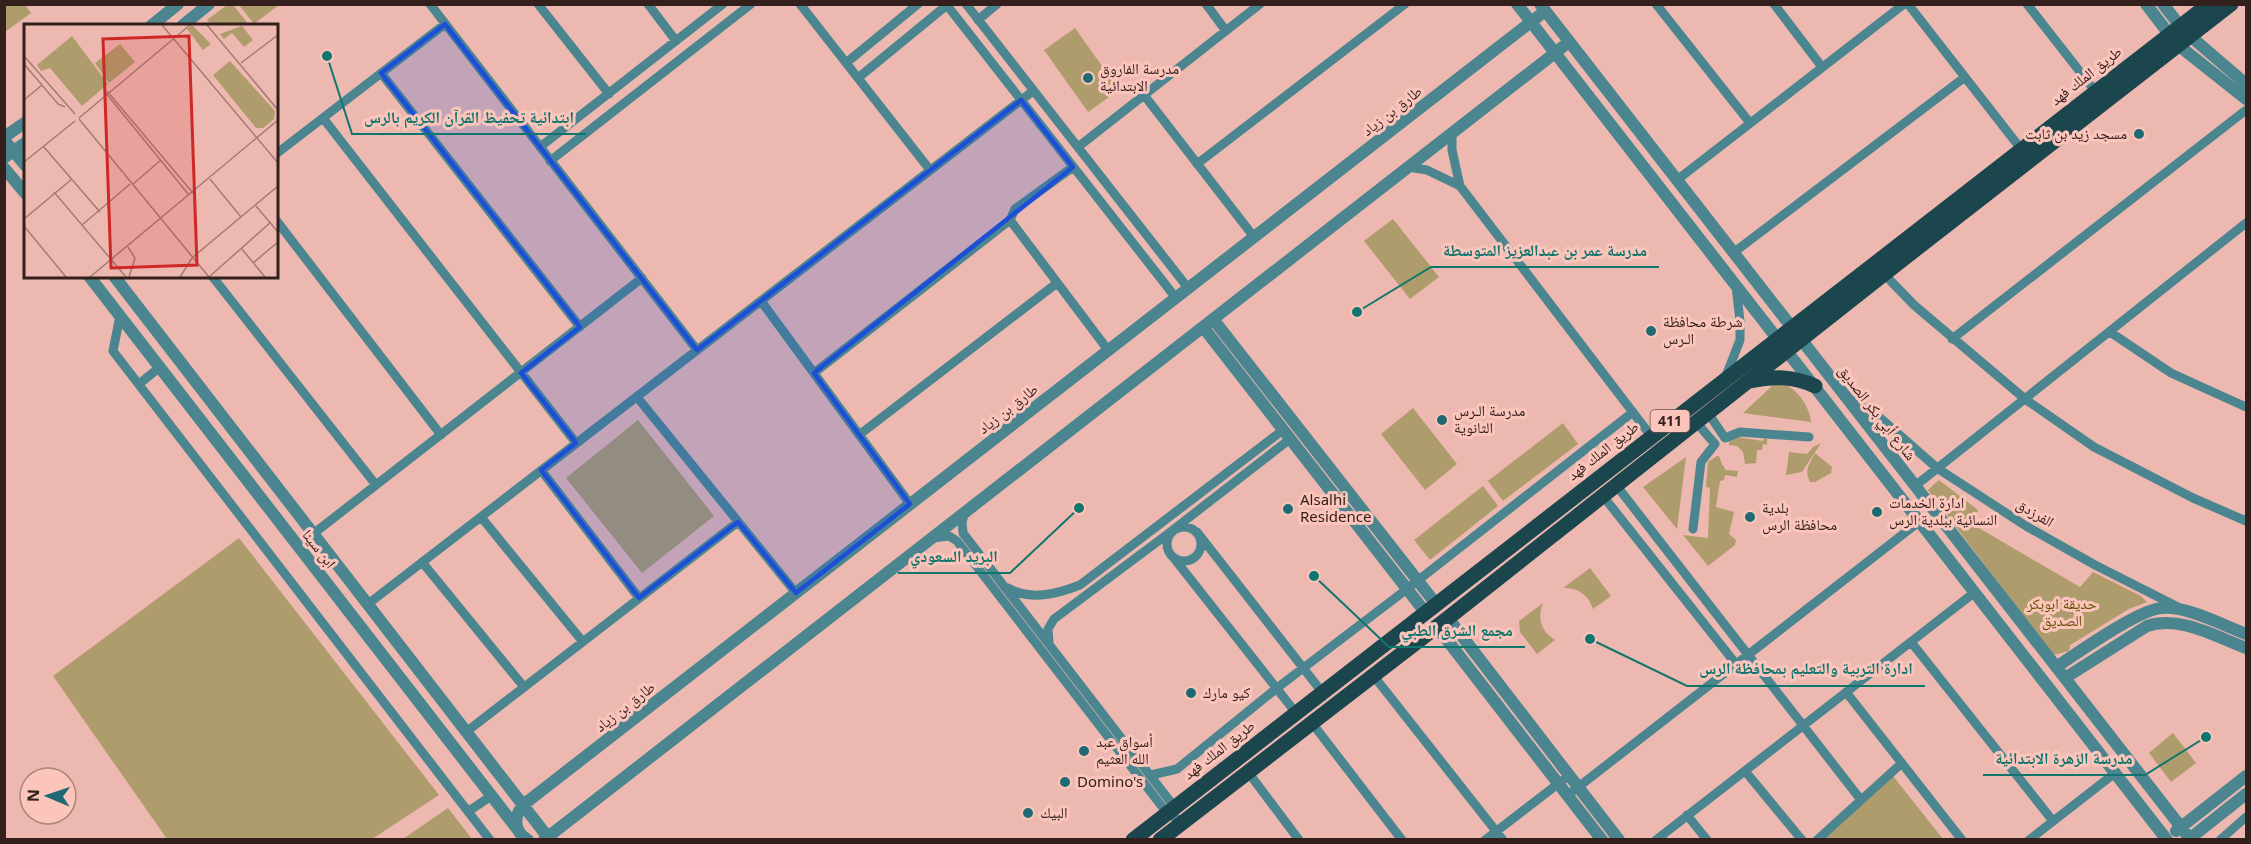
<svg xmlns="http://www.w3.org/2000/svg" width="2251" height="844" viewBox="0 0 2251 844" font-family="'Noto Sans','Noto Naskh Arabic',sans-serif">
  <rect width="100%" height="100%" fill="#edb8af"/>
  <path fill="#af9c6c" d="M5 4 25 5 31 13 5 32Z
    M227 5H233L249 25H211L207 20Z
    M239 5H279L254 24Z
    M1075 28 1119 90 1088 112 1044 50Z
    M1393 219 1439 277 1410 299 1364 241Z
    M1784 384C1798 390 1810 407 1811 422L1743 413 1773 385Z
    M1413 408 1457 464 1425 490 1381 434Z
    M638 420 714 516 642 573 566 478Z
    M1563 423 1578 444 1503 501 1488 481Z
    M1737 437 1763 441 1764 438 1767 439V445L1763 444 1762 450H1757L1756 463 1745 464 1743 452 1737 446 1729 445V440Z
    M1821 443 1802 472 1786 475 1789 452 1807 454 1813 447Z
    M1815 453 1832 467 1831 473 1815 482H1810C1804 470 1809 465 1815 453Z
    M1717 456H1719L1722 464 1726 470 1738 471 1737 477 1725 475 1724 480 1720 481 1716 507 1734 512 1729 534 1736 540 1735 545 1708 566 1683 535 1708 538 1710 488 1706 487 1708 462Z
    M1686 457 1677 529 1643 487Z
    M1939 480 1978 510 1972 524 2080 587 2093 572 2141 596 2147 602 2129 609 2070 645 2069 651 2053 655 1928 490Z
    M1483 486 1498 506 1430 560 1414 540Z
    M239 538 439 795 372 839H167L53 676Z
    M1590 568 1611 596 1593 609C1589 596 1579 587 1563 588Z
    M1543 603C1537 619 1541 631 1555 640L1537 654 1520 632 1519 621Z
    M2173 733 2196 763 2171 782 2149 753Z
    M1893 776 1943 839 1828 840 1825 836Z
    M448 808 472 839H403Z"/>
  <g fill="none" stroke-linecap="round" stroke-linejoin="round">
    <path stroke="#4b8690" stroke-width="9" d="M430 4 697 350
      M538 4 609 94
      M648 4 676 41
      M800 4 930 170
      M946 4 1176 298
      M966 4 1188 288
      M1206 4 1226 31
      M1656 4 1750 123
      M1774 4 1822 67
      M1908 4 2021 149
      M2027 4 2095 91
      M978 20 997 4
      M846 63 918 4
      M381 73 580 327
      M858 78 947 5
      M1144 95 1254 237
      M323 118 576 443
      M540 147 723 4
      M1078 147 1260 4
      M276 154 445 24
      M550 161 751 4
      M1197 164 1405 4
      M1408 167 1427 170 1460 186 1452 150V133
      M1677 180 1904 4
      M1460 186 1651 436
      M276 220 441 435
      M1010 220 1015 209 1073 167
      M1733 253 1965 77
      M1884 274 1914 305 2025 399 2094 447 2193 498 2246 521
      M212 276 376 485
      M761 301 910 504
      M120 316 113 351 490 840
      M2110 332 2171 373 2246 407
      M1952 339 2246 110
      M814 373 1010 220 1108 350
      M1726 376 1740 340V321L1736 286
      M139 384 160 367
      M637 397 796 593
      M1851 400 1879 417 1937 468 2026 526 2095 565 2178 607
      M1708 413 1725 438 1740 432 1809 437
      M859 435 1057 283
      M541 470 639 598
      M1616 485 1861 800
      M1915 486 2246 223
      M1603 496 1736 664
      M965 512 962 522 963 533 1176 809
      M481 517 583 642
      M1167 544a17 17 0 1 1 34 0a17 17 0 1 1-34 0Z
      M1693 529 1701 462 1715 444 1696 422
      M1197 532 1322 692
      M313 534 642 278
      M933 538 949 536 957 541 1167 813 1183 822
      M1173 557 1296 713
      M422 562 524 687
      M1008 588C1031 601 1057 594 1080 585L1283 430
      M368 604 1033 91
      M1049 642 1048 629 1054 619 1169 533 1290 439
      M1911 642 2053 821
      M1373 675 1503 840
      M1846 692 1962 840
      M1312 723 1402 840
      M466 732 738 522
      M1745 771 1802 840
      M1248 772 1299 840
      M1151 775 1177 769 1277 688 1407 589 1633 412
      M1568 795 1920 521
      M469 811 491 796
      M1687 815 1707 840
      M1485 840 1563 780
      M1656 840 1975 592
      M1817 840 1902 763
      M2029 840 2115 773
      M2220 840 2246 817"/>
    <path stroke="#4b8690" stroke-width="12" d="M1517 4 2167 840
      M1540 4 2191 840
      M2146 4 2169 34
      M2163 4 2180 26
      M151 26 178 4
      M182 26 209 4
      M2189 35 2246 84
      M2178 45 2246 99
      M4 137 26 122
      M4 140 26 166
      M4 158 26 142
      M4 168 26 194
      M89 276 518 830
      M114 276 550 840
      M1213 319 1436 604
      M1203 327 1425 612
      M1448 618 1619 840
      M1437 627 1602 840
      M2056 667C2078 653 2139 609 2162 608 2187 606 2223 625 2246 634
      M2065 678 2147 626C2180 615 2216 637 2246 648
      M2176 831 2246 776
      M528 840C514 832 513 817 523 805L1545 11
      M544 840 1569 42
      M2188 840 2246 794"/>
    <path stroke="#1c464d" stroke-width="15" d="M1750 381C1774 376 1793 376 1815 386
      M1133 840 2209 4
      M1160 840 1448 618 1884 274 2231 4"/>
  </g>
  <path fill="#1d4ed8" fill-opacity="0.2" stroke="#1d4ed8" stroke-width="4.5" stroke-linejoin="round" d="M445 24 697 350 1021 100 1073 167 814 373 910 504 796 593 738 522 639 598 541 470 576 443 521 373 580 327 381 73Z"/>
  <g fill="#1f6974" stroke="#fbc5bc" stroke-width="2">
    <circle cx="1088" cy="78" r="6"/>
    <circle cx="2139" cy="134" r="6"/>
    <circle cx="1651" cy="331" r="6"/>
    <circle cx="1442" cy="420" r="6"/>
    <circle cx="1288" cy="509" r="6"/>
    <circle cx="1877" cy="512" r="6"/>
    <circle cx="1750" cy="517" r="6"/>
    <circle cx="1191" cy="693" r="6"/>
    <circle cx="1084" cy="751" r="6"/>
    <circle cx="1065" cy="782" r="6"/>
    <circle cx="1028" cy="813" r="6"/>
  </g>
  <g text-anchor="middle" stroke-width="6" stroke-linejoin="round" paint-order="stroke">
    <rect fill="#fbc5bc" stroke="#6f524c" stroke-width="1.5" x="1650.5" y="410" width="39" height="22" rx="4.5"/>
    <g font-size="14" font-weight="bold" fill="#33201c">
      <text x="1670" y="426">411</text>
    </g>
    <g font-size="15" fill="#33201c" stroke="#fbc5bc" text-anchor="start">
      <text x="1100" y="74">مدرسة الفاروق<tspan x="1100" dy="17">الابتدائية</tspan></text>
      <text x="2127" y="139" text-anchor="end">مسجد زيد بن ثابت</text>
      <text x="1663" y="327">شرطة محافظة<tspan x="1663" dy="17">الـرس</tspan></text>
      <text x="1454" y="416">مدرسة الـرس<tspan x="1454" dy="17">الثانوية</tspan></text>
      <text x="1300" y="505">Alsalhi<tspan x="1300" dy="17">Residence</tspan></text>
      <text x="1889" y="508">ادارة الخدمات<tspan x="1889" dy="17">النسائية ببلدية الرس</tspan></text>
      <text x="1762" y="513">بلدية<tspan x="1762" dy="17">محافظة الرس</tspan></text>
      <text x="1203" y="698">كيو مارك</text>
      <text x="1096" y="747">أسواق عبد<tspan x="1096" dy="17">الله العثيم</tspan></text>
      <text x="1077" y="787">Domino's</text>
      <text x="1040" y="818">البيك</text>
    </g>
    <g font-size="15" fill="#33201c" stroke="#fbc5bc">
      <text transform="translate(2086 76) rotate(-38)" y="5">طريق الملك فهد</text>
      <text transform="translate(1392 111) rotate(-38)" y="5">طارق بن زياد</text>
      <text transform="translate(1008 409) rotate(-38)" y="5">طارق بن زياد</text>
      <text transform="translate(1877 413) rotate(52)" y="5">شارع أبي بكر الصديق</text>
      <text transform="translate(1603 451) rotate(-38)" y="5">طريق الملك فهد</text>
      <text transform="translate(2035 513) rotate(31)" y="5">الفرزدق</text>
      <text transform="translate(319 549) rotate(52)" y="5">ابن سينا</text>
      <text transform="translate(625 707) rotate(-38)" y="5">طارق بن زياد</text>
      <text transform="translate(1219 750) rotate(-38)" y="5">طريق الملك فهد</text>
    </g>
    <g font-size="15" fill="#654f02" stroke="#fbc5bc">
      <text x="2062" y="609">حديقة ابوبكر<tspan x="2062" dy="17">الصديق</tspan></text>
    </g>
  </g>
  <g transform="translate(24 24)">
    <rect width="254" height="254" fill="#edb8af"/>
    <path d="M168 1 187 20 179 26 163 5ZM218 2 229 16 220 23 208 9 200 15 196 10ZM48 12 84 60 58 82 26 44 17 47 13 41ZM96 20 111 38 85 59 71 39ZM206 37 251 87 250 95 239 104H232L189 51Z" fill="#af9c6c"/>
    <path fill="none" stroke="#a37b74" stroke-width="1.5" d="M138 1 254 139M183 1 254 86M0 32 51 90M217 39 254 11M0 40 34 80 41 83M83 67 169 169M81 68 165 171M0 76 18 61M55 94 166 1M55 95 185 253M19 122 76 188M0 138 51 97M186 155 217 193M109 160 137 136M30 168 102 253M232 182 254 208M0 195 48 155M58 201 106 160M0 202 42 253M104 223 111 234 105 253M217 224 241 253M169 233 254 162M229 239 254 218M66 253 254 96M156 253 168 234M185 253 247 198"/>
    <path fill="#ce2827" fill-opacity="0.15" stroke="#ce2827" stroke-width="3" d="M165 12 173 241 87 244 79 15Z"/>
    <rect width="254" height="254" fill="none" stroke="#33201c" stroke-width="3"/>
  </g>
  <path fill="none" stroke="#0f766e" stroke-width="2" d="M327 56L352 134H586M1357 312L1431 267H1659M1079 508L1010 573H898M1314 576L1389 647H1525M1590 639L1687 686H1925M2206 737L2145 775H1983"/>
  <g fill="#0f766e" stroke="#fbc5bc" stroke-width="2">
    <circle cx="327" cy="56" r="6"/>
    <circle cx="1357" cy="312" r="6"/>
    <circle cx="1079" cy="508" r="6"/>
    <circle cx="1314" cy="576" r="6"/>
    <circle cx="1590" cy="639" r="6"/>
    <circle cx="2206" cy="737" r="6"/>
  </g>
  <g font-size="16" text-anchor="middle" font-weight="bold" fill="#0f766e" stroke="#fbc5bc" stroke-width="6" stroke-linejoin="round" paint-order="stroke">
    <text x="469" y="123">ابتدائية تحفيظ القرآن الكريم بالرس</text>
    <text x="1545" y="256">مدرسة عمر بن عبدالعزيز المتوسطة</text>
    <text x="954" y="562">البريد السعودي</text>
    <text x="1457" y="636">مجمع الشرق الطبي</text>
    <text x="1806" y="674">ادارة التربية والتعليم بمحافظة الرس</text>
    <text x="2064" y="764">مدرسة الزهرة الابتدائية</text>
  </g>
  <rect width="2251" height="844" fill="none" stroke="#33201c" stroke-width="12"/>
  <g transform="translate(48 796) rotate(272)"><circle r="28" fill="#fbc5bc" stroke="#ab837c" stroke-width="1.5"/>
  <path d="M0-4.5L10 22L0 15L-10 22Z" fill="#1f6974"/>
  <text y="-9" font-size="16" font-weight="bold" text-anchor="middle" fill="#33201c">N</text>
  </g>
</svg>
